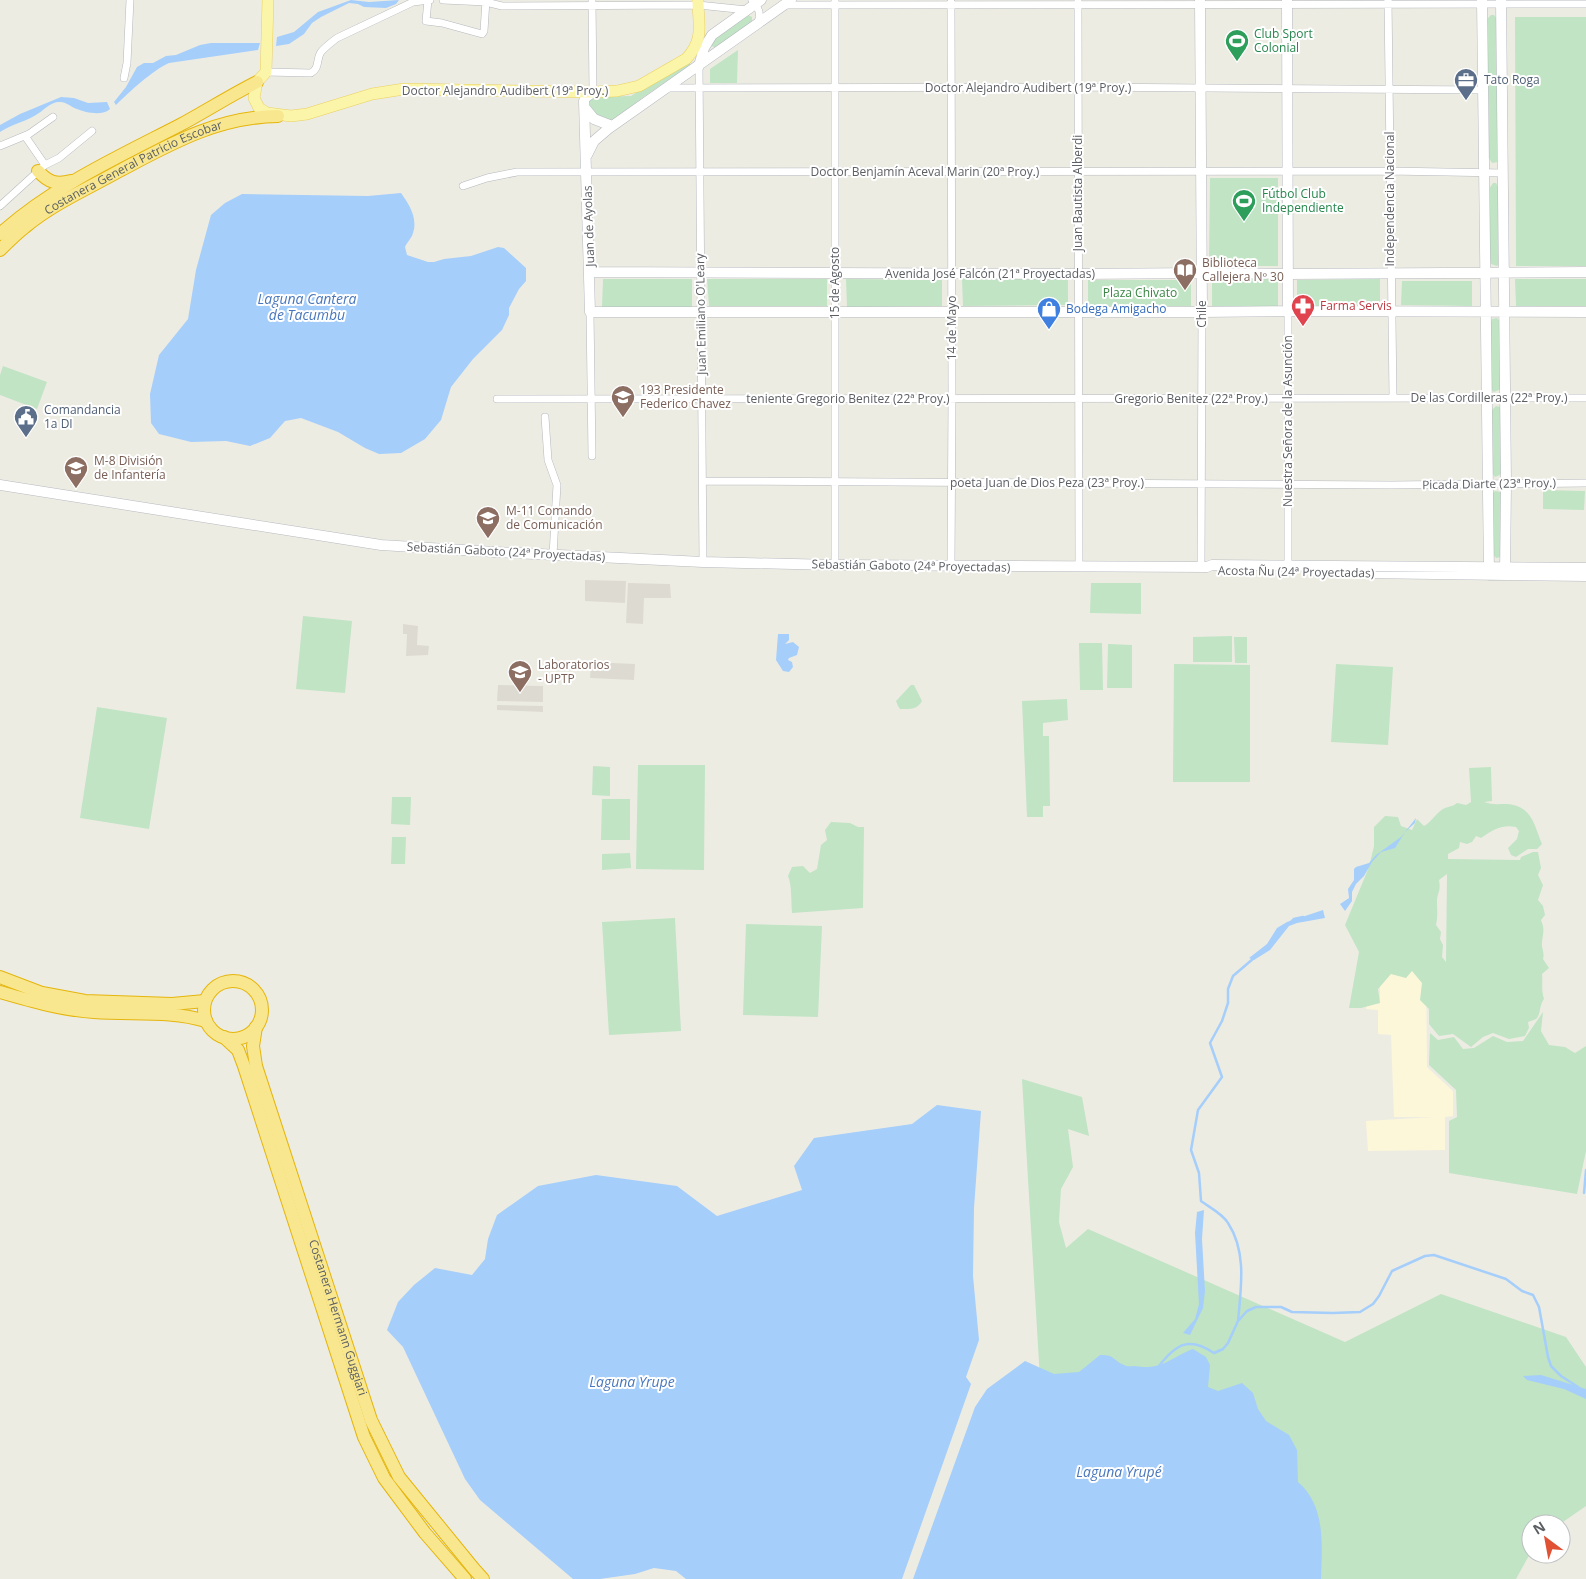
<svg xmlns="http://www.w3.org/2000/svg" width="1586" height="1579" viewBox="0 0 1586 1579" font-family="'Open Sans',sans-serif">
  <rect width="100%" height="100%" fill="#edece3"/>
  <path fill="#fcf7d9" d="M1380 971H1426L1427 1067 1453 1091V1116L1445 1117V1150L1368 1151 1366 1121 1434 1117H1394L1391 1035 1378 1034V1010L1366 1009 1367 1003H1380Z"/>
  <path fill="#dddbd1" d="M585 580 626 581 625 603 585 601Z
    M628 583 670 584 671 598H644L643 624 626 623Z
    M403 624 418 626 417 645 429 646 428 655 406 656 407 634H403Z
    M591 662 635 664 634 680 590 678Z
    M498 685 543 686V702L497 701Z
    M497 705 543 706V712L497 710Z"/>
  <path fill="#c0e4c4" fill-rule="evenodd" d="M748 15 752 17V22L715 48 712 46 711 42Z
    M1491 15H1494L1497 19 1498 162 1492 163 1489 158 1487 19Z
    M1515 17H1586V266H1516Z
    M738 50 737 83H710V69Z
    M690 57V65L642 98 610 123C596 118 589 113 589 97L631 96Z
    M1210 178H1278V266H1209Z
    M1493 183H1496L1499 189V264L1497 266 1491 264 1490 260 1489 189Z
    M603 279H692V307H602Z
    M707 279H827V306H709Z
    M846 279 942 280V306L847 307Z
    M962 279H1068V305L963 306Z
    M1212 279H1278V306H1212Z
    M1380 279V305L1297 306V280Z
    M1515 279H1586V306H1516Z
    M1088 280H1191V306H1088Z
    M1402 281H1472V306L1401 305Z
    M1497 318 1500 322 1501 389 1494 392 1491 389V322L1492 319Z
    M3 366 47 382 37 409 0 395V375Z
    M1496 406 1500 407 1501 410 1502 473 1500 475 1495 477 1492 473V410Z
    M1543 490 1585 491 1584 510 1543 509Z
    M1495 491 1501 492 1502 494 1501 557 1496 558 1493 554 1492 494Z
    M1091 583H1141V614L1090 613Z
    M303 616 352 621 345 693 296 689Z
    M1232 636V662H1193V637Z
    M1234 637H1247V663H1235Z
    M1079 643H1102L1103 690H1080Z
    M1108 644 1132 645V688H1107Z
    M1174 664 1250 665V782H1173Z
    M1336 664 1393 667 1388 745 1331 742Z
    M911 685H914L922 701C917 710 910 709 900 709L898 706 896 701Z
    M1067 699 1068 720 1043 723V736H1049L1050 806H1043V817H1027L1022 701Z
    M97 707 167 718 149 829 80 818Z
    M638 765H705L704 870 636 869Z
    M593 766 610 767V796L592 795Z
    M1491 767 1492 801 1484 802C1492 805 1498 804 1507 804 1532 806 1534 825 1542 844L1537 849H1528L1516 857 1511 855 1508 848 1517 839 1519 831 1516 827C1502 824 1492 830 1481 838L1476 836 1472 842 1467 844 1460 842 1459 848 1448 854V859L1520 860 1521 857 1533 852H1538L1541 868 1538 875 1543 885 1538 900 1543 906 1545 915 1541 920C1545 929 1543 933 1542 942 1541 948 1545 953 1543 959L1549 968 1542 974C1543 983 1541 990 1544 999 1539 1005 1541 1015 1536 1019 1534 1020 1531 1021 1528 1022L1529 1028 1525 1036 1509 1039 1493 1033 1483 1037 1471 1047 1453 1034 1439 1036 1429 1024V1009L1420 1000 1422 983 1412 971 1406 978 1391 974 1378 989 1380 1003 1361 1008H1349L1359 952 1345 925 1369 867 1374 846V827L1385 816 1398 817 1401 826 1412 830 1417 819 1424 826C1432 822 1436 812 1445 808 1450 806 1452 807 1457 803L1466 805 1471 802 1469 768ZM1447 874V875L1446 962 1442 957 1443 945 1440 939 1441 932 1436 925C1438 916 1437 909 1437 900 1438 891 1441 891 1439 880Z
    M392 797H411L410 825 391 824Z
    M602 799H630V840H601Z
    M831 822 850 823 858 827H864L863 908 792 913C791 902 792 885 788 876L792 867 803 866 810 873 817 869 821 845 827 840 825 830Z
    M392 837H406L405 864H391Z
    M630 853 631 868 602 870V854Z
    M675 918 681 1031 609 1035 602 922Z
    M746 924 822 926 818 1017 743 1015Z
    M1543 1012 1541 1031 1549 1045 1565 1047 1575 1053 1586 1046V1151L1577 1194 1449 1173V1121L1457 1117 1456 1090 1429 1065 1430 1033 1438 1040 1454 1037 1463 1049 1474 1048 1493 1036 1507 1042 1523 1041Z
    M1022 1079 1082 1097 1089 1136 1068 1129 1073 1167 1061 1189 1059 1222 1066 1248 1088 1229 1345 1342 1441 1294 1566 1337 1586 1367V1506L1560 1524H1531V1552L1516 1579H1052Z"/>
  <path fill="#a5cefb" d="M351 0 369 2 399 0 396 4 386 8 364 7 358 4 349 3 321 17 312 23 304 34 289 44 276 46 277 37 294 32 318 12Z
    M211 43H260L258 50 169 63C153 70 129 92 116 105L114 102 126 87 137 67 144 63H153L166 56 176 55 200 45Z
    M61 97 74 98 88 103 107 102 110 109C103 116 86 113 77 109 71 107 65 101 59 102 51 102 45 109 39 113 28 121 12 124 0 132V125L20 114Z
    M401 193C409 204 418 218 413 233 412 238 407 242 405 247L407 255 428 262H434L444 259 471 256 498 247 504 248 526 268V281L519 289 509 308V315L502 330 473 359 451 387 441 420 425 439 401 453 379 454 365 448 338 432 301 418 285 421 270 438 250 446 226 441 191 442 159 434 151 423 150 394 159 355 188 319 196 270 211 215 225 203 242 194 368 196Z
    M778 634H789V640L785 644 793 642 799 647 797 655 789 658 788 660 792 662 793 667 789 672 783 671 776 660Z
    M1416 818 1415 823 1405 832 1395 848 1381 852 1372 862 1364 876 1356 884 1352 892V901L1345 911 1340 904 1349 898 1348 889 1354 880V869L1356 867 1369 863 1376 855 1401 837Z
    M1323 910 1325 918 1297 923 1289 926 1270 950 1254 960 1249 958 1267 944 1277 928 1287 922Z
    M937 1105 981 1111 974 1208 973 1276 979 1340 966 1377 971 1384 902 1579H686L676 1571 654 1568 635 1574 600 1579H573L480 1500 465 1479 403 1347 387 1330 398 1302 414 1285 435 1268 472 1275 485 1259 488 1239 497 1215 538 1186 596 1175 677 1186 717 1216 802 1190 794 1166 814 1138 912 1124Z
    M1204 1210 1202 1239 1205 1291 1203 1308 1190 1335 1183 1333 1195 1319 1199 1304 1195 1233 1197 1212Z
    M1193 1349 1206 1357 1210 1365 1208 1387 1218 1391 1242 1383 1253 1393 1258 1409 1266 1421 1289 1435 1297 1450 1298 1482C1326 1506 1322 1545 1321 1579H913L975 1407 987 1389 1025 1361 1054 1374 1079 1372 1100 1355C1116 1355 1112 1360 1124 1365 1127 1367 1132 1366 1135 1366 1162 1371 1171 1357 1193 1349Z
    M1541 1375 1586 1389V1399L1564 1389 1527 1380 1523 1376Z"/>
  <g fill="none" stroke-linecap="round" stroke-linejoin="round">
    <path stroke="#a5cefb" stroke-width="2.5" d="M1290 923 1294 919 1303 917
      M1584 1193 1586 1170
      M1238 1321C1241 1288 1247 1252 1228 1223 1223 1214 1209 1207 1201 1201L1199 1173 1191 1150 1198 1110 1222 1077 1210 1043 1222 1021 1228 1003V989L1233 976 1254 958
      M1159 1366C1176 1344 1189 1336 1214 1353L1223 1349 1228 1343 1238 1321 1247 1311 1256 1307H1281L1292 1312 1333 1313 1360 1312 1373 1304 1379 1296 1392 1271 1425 1256 1434 1255 1506 1279 1522 1291 1533 1295 1539 1307 1548 1357 1551 1366 1561 1376 1578 1387"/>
    <g stroke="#b5b8bd" stroke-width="8">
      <path id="street" d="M428 0 426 21 442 23 482 34 484 31 486 0
        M443 0 486 2 502 6 698 5 747 10
        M592 0 593 92
        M752 0C759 8 761 13 758 23
        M835 0V565
        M1388 0 1393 398
        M1078 1 1079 566
        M784 5 1586 4
        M699 66 703 562
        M266 72 311 73C320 68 316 59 321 52 326 46 332 42 337 38L413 2 430 0
        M124 78 127 63 130 0
        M668 88 1078 87 1483 90
        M25 136 45 165
        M0 146 29 134 53 117
        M463 186 487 178 517 172 1389 171 1503 173
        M0 206 45 165 59 158 92 131
        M1288 311V572
        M590 312 592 456
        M497 399 1586 398
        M545 417 548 460 557 485 553 555
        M703 481 1391 485 1586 483
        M951 566 952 399 951 2
        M1201 567 1202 312"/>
    </g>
    <g stroke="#b6b9bf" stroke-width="11">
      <path id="secondary" d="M1200 0 1202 312
        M1287 0 1288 311
        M1482 0 1489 575
        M1501 0 1506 483 1505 575
        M699 66 704 48 712 35 761 0
        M593 92 585 98 584 101 590 312H1202L1288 311 1586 312
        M585 108 594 119 612 126
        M587 155 594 141 608 129 791 0
        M590 272 1079 274 1201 273 1288 274 1586 272
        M0 485 381 545 495 552 703 562 835 565 1207 567 1212 565 1586 568
        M1362 573 1586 576"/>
    </g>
    <g stroke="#ead05f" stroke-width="12">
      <path id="primary" d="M268 0 266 72 257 82 254 98 259 108 267 113 291 116 307 114 372 94 404 89 593 92 617 91 639 86 686 59C705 39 698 25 698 0"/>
    </g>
    <g stroke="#e5b50b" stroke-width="14">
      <g id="highway">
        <path d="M38 171C48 182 56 185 71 181"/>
        <path d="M0 234C52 187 118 157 180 125 206 111 231 95 257 82"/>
        <path id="s1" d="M0 250C8 242 16 234 25 227 54 203 89 188 121 170 172 143 218 117 278 116"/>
        <path d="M0 977 42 993 85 1001 172 1004 205 1001"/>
        <circle cx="233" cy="1010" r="29"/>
        <path d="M0 992C31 1001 62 1010 94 1012 132 1015 170 1010 206 1021"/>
        <path id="s2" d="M256 1027 253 1046 256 1066 371 1420 399 1477 474 1569 483 1579"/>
        <path d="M224 1037 238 1050 244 1066 364 1437 384 1478 425 1533 465 1579"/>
      </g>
    </g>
    <use href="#street" stroke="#fff" stroke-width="7"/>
    <use href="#secondary" stroke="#fff" stroke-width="10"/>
    <use href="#primary" stroke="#fbf5aa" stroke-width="11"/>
    <use href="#highway" stroke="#f8e78f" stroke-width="12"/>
  </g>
  <defs>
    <g id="stadium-pin" transform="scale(1.25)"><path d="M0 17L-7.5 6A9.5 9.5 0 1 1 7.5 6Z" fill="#2e9e5b" stroke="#fff"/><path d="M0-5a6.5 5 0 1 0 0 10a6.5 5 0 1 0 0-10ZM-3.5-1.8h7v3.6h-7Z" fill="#fff"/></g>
    <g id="office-pin" transform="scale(1.25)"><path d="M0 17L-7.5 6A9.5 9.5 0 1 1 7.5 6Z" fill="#5c6f8a" stroke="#fff"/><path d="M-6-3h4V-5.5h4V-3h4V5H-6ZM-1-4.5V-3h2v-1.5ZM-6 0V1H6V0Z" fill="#fff"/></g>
    <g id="library-pin" transform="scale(1.25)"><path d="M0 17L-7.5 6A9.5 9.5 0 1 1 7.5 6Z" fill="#8d6e63" stroke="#fff"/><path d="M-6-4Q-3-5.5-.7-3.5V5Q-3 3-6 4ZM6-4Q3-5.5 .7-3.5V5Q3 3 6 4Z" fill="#fff"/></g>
    <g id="pharmacy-pin" transform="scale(1.25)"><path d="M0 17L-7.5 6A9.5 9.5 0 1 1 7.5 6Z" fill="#e0444e" stroke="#fff"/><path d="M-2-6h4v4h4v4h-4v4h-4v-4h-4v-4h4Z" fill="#fff"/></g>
    <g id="shop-pin" transform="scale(1.25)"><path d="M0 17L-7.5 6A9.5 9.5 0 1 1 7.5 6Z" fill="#3f7fe0" stroke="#fff"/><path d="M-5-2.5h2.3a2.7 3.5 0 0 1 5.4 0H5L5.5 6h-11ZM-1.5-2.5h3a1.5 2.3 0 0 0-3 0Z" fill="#fff"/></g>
    <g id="school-pin" transform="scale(1.25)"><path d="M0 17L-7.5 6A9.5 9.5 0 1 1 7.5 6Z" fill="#8d6e63" stroke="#fff"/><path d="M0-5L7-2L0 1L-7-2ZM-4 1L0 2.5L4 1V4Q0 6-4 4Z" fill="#fff"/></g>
    <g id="civic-pin" transform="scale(1.25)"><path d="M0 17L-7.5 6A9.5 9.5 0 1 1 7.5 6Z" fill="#5c6f8a" stroke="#fff"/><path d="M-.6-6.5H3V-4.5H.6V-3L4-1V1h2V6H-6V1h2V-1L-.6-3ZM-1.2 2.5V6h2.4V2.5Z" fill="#fff"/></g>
    <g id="university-pin" transform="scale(1.25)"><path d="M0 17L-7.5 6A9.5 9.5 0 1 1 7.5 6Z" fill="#8d6e63" stroke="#fff"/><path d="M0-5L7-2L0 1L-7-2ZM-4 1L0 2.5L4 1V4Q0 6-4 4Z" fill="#fff"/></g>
  </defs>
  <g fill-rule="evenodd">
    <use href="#stadium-pin" x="1237" y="41"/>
    <use href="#office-pin" x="1466" y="80"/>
    <use href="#stadium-pin" x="1244" y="201"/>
    <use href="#library-pin" x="1185" y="270"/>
    <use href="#pharmacy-pin" x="1303" y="306"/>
    <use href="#shop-pin" x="1049" y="309"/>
    <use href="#school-pin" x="623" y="397"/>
    <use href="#civic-pin" x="26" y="417"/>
    <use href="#school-pin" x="76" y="468"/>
    <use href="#school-pin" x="488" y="518"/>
    <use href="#university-pin" x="520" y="672"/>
  </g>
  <g text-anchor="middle" stroke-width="4" stroke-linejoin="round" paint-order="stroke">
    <g font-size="12" fill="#27864d" stroke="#fff" text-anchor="start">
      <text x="1254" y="38">Club Sport<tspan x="1254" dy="14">Colonial</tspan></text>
      <text x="1262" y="198">Fútbol Club<tspan x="1262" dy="14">Independiente</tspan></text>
    </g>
    <g font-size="12" fill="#4e5e75" stroke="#fff" text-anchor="start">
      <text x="1484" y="84">Tato Roga</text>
      <text x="44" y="414">Comandancia<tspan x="44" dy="14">1a DI</tspan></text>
    </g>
    <g font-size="12" fill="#5b5e63" stroke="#fff">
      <text x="1028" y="92">Doctor Alejandro Audibert (19ª Proy.)</text>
      <text x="505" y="95">Doctor Alejandro Audibert (19ª Proy.)</text>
      <text dy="4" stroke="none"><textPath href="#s1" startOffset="158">Costanera General Patricio Escobar</textPath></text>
      <text x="925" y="176">Doctor Benjamín Aceval Marin (20ª Proy.)</text>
      <text transform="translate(1078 193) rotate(-90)" y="4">Juan Bautista Alberdi</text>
      <text transform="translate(1390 199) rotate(-90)" y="4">Independencia Nacional</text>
      <text transform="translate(589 226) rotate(-92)" y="4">Juan de Ayolas</text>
      <text x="990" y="278">Avenida José Falcón (21ª Proyectadas)</text>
      <text transform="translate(835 283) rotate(-90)" y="4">15 de Agosto</text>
      <text transform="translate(701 314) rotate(-91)" y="4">Juan Emiliano O'Leary</text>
      <text transform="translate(1202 314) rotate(-90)" y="4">Chile</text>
      <text transform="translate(952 328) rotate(-90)" y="4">14 de Mayo</text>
      <text x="1489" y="402">De las Cordilleras (22ª Proy.)</text>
      <text x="848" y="403">teniente Gregorio Benitez (22ª Proy.)</text>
      <text x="1191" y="403">Gregorio Benitez (22ª Proy.)</text>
      <text transform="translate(1288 421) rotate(-90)" y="4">Nuestra Señora de la Asunción</text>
      <text x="1047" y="487">poeta Juan de Dios Peza (23ª Proy.)</text>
      <text transform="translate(1489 484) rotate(-1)" y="4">Picada Diarte (23ª Proy.)</text>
      <text transform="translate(506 552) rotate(3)" y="4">Sebastián Gaboto (24ª Proyectadas)</text>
      <text transform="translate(911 566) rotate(1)" y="4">Sebastián Gaboto (24ª Proyectadas)</text>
      <text transform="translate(1296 572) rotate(1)" y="4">Acosta Ñu (24ª Proyectadas)</text>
      <text dy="4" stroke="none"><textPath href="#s2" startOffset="304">Costanera Hermann Guggiari</textPath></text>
    </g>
    <g font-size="12" fill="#785e54" stroke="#fff" text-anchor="start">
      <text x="1202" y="267">Biblioteca<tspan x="1202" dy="14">Callejera Nº 30</tspan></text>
      <text x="640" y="394">193 Presidente<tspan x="640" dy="14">Federico Chavez</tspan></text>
      <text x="94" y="465">M-8 División<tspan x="94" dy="14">de Infantería</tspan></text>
      <text x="506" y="515">M-11 Comando<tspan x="506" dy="14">de Comunicación</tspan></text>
      <text x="538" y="669">Laboratorios<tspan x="538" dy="14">- UPTP</tspan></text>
    </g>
    <g font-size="12" fill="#398443" stroke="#fff">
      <text x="1140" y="297">Plaza Chivato</text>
    </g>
    <g font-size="12" fill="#be3a42" stroke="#fff" text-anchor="start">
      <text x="1320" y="310">Farma Servis</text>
    </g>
    <g font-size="12" fill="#366cbe" stroke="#fff" text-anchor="start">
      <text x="1066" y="313">Bodega Amigacho</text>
    </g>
    <g font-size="14" font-style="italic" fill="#4977bd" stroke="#fff">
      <text x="307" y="304">Laguna Cantera<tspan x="307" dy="16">de Tacumbu</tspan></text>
      <text x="632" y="1387">Laguna Yrupe</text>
      <text x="1119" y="1477">Laguna Yrupé</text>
    </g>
  </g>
  <g transform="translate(1546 1539) rotate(328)"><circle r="24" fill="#ffffff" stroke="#bdbfc1"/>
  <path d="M0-4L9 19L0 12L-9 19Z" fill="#e15235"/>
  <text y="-8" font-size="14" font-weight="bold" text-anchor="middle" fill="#5b5e63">N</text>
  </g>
</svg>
